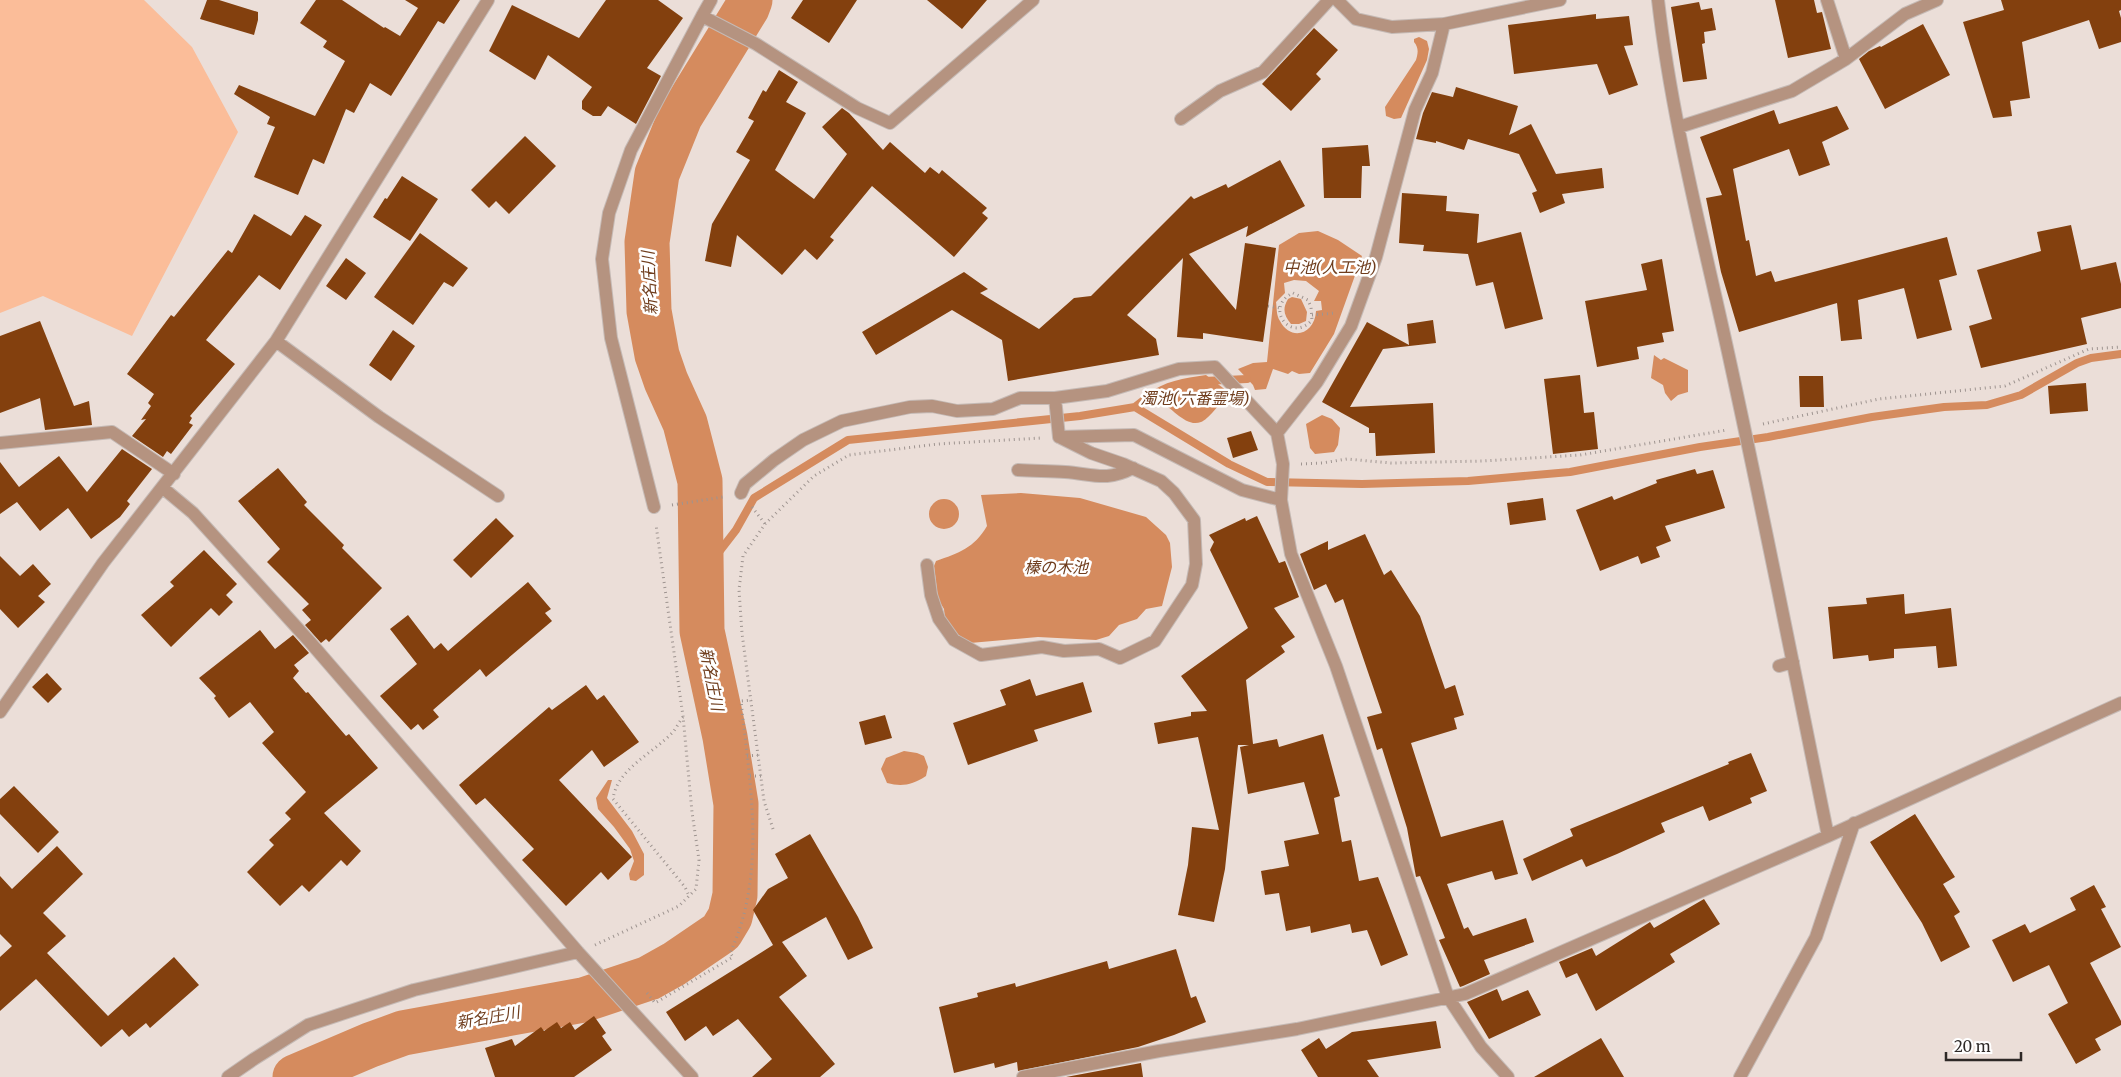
<svg xmlns="http://www.w3.org/2000/svg" width="2121" height="1077" viewBox="0 0 2121 1077" font-family="Merriweather,'Noto Sans JP',serif">
  <rect width="100%" height="100%" fill="#ebded8"/>
  <path fill="#fbbd99" d="M0 0H144L192 47 238 132 132 336 43 296 0 313Z"/>
  <path fill="#d58b5e" fill-rule="evenodd" d="M1419 37 1427 41 1429 49 1427 60 1401 118 1394 119 1386 116 1385 107 1416 60C1418 53 1419 48 1414 42V39Z
    M1318 231 1338 240 1362 256 1334 334 1310 373 1299 374 1292 371 1288 374 1273 369 1266 389 1255 390 1253 385 1238 369 1253 363 1267 362 1279 245 1299 233ZM1294 280 1306 281 1319 291 1314 301H1321L1322 310 1316 311C1315 334 1291 342 1280 321 1276 315 1277 308 1276 302L1285 293 1284 283Z
    M1292 297 1301 299 1307 312 1306 321 1299 324H1291C1284 315 1282 309 1288 299Z
    M1654 355 1661 360 1664 358 1688 370V392L1678 395 1671 401 1665 393 1663 385 1651 378Z
    M1206 375 1227 391 1226 397C1220 403 1208 420 1201 422 1186 428 1172 407 1160 402 1154 399 1151 400 1146 395 1164 381 1184 378 1206 375Z
    M1322 415 1332 419 1340 428 1338 445 1334 452 1315 454 1310 448 1306 424Z
    M1021 493 1080 498 1146 517 1166 535 1170 543 1172 567 1162 606 1146 609 1137 619 1119 625 1109 636 1096 640 1038 637 970 643 954 632 945 619 944 609 938 599 934 566 936 561C959 553 974 548 987 526L981 495Z
    M929 514a15 15 0 1 1 30 0a15 15 0 1 1-30 0Z
    M904 751 917 753 924 756 928 767 926 776C912 785 902 787 887 783L881 769 886 758Z
    M608 780H612L607 798 632 831 644 854V875L636 881 630 880 629 874 634 861 630 849 614 827 598 809 596 798Z"/>
  <g fill="none" stroke-linecap="round" stroke-linejoin="round">
    <path stroke="#d58b5e" stroke-width="8" d="M1204 381 1247 379
      M1135 407 1144 400 1157 395
      M700 595 712 561 736 530 754 498 848 440 1080 416 1135 407 1229 464 1267 482 1362 484 1468 481 1570 472 1700 447 1768 437 1872 417 1944 407 1987 405 2021 395 2077 363 2091 358 2121 354"/>
    <path stroke="#d58b5e" stroke-width="45" d="M295 1077 370 1045 403 1033 583 1000 649 978 674 964 721 932 730 917 735 895 736 804 725 737 702 631 700 481 685 423 666 381 657 355 649 311 647 242 657 174 680 117 747 8 750 0"/>
  </g>
  <path fill="#83400e" d="M207 0H219L258 12V20L254 35 200 19Z
    M316 0H342L384 28 385 27 400 36 418 8 405 0H460L444 24 438 21 391 96 370 83 354 113 346 109 324 164 313 159 298 195 254 177 275 127 267 124 270 117 234 94 239 85 315 116 345 61 323 47 327 41 300 23Z
    M606 0H658L683 18 647 68 661 76 636 124 608 106 601 116H593L582 109V101L592 87 548 55 535 80 489 51 512 5 579 38Z
    M803 0H857L829 43 791 18Z
    M927 0H987L962 29Z
    M1775 0H1814L1817 13 1822 12 1831 49 1788 58Z
    M2001 0H2121V10L2119 11 2121 18V42L2099 49 2089 20 2022 42 2030 98 2010 101 2012 116 1993 118 1963 22 2004 10Z
    M1699 2 1701 10 1712 8 1716 30 1704 32 1705 43 1702 44 1707 79 1683 82 1671 7Z
    M1596 14V19L1629 16 1633 45 1624 46 1638 85 1609 95 1597 64 1514 74 1508 25Z
    M1923 24 1950 75 1885 109 1859 59 1869 51 1880 46 1881 47Z
    M1314 28 1338 50 1316 74 1321 79 1291 111 1262 84Z
    M779 70 798 82 786 102 806 113 775 170 814 199 847 154 822 127 842 108 849 113 883 150 890 142 925 173 930 167 939 174 942 170 987 208 982 213 988 218 954 257 872 186 830 237 834 240 817 260 805 249 782 275 737 235 731 267 705 261 712 224 750 160 736 152 754 121 748 118 763 90 766 92Z
    M1456 87 1518 106 1509 135 1531 124 1556 174 1602 168 1604 188 1562 194 1565 203 1540 213 1532 193 1537 191 1519 154 1468 139 1464 150 1436 141V143L1416 139 1423 113 1432 92 1453 97Z
    M1837 106 1849 129 1822 142 1830 165 1799 176 1789 149 1733 169 1746 241 1749 240 1756 276 1771 271 1775 282 1947 237 1957 275 1939 280 1952 330 1917 339 1904 288 1858 300 1862 339 1841 341 1837 303 1739 332 1721 272 1706 198 1722 195 1700 137 1774 110 1779 124Z
    M525 136 556 166 509 214 496 201 489 208 471 190Z
    M1368 145 1370 166H1362L1361 198H1324L1322 148Z
    M1280 160 1305 206 1246 237 1248 226 1189 254 1236 310 1245 243 1276 248 1263 342 1203 333V339L1177 337 1183 258 1127 315 1156 339 1159 355 1008 381 1002 340 952 310 876 355 862 332 964 272 988 289 980 293 1039 329 1074 298 1091 296 1191 196 1194 199 1226 184 1228 188Z
    M402 176 438 199 410 241 373 217 385 198 387 199Z
    M1402 193 1447 196 1446 211 1479 214 1477 243 1521 232 1543 319 1505 329 1493 282 1476 286 1468 254 1423 251 1424 245 1399 243Z
    M254 214 291 236 305 215 322 225 280 290 259 275 206 340 235 364 190 416 192 418 189 423 193 425 171 454 167 451 163 457 132 436 146 419 141 420 151 406 148 403 154 394 127 374 171 315 174 317 228 250 232 253Z
    M2071 225 2081 270 2116 262 2121 284V308L2081 318 2087 344 1981 368 1969 326 1992 319 1977 270 2041 251 2037 232Z
    M420 233 468 268 453 287 444 282 413 325 374 297Z
    M346 258 366 273 346 300 326 286Z
    M1662 259 1674 331 1662 333 1664 342 1637 347 1639 359 1597 367 1585 301 1647 290 1641 264Z
    M1433 320 1436 343 1383 349 1350 407 1433 403 1435 453 1376 456 1375 433H1369V428L1322 402 1367 322 1409 345 1407 324Z
    M40 321 74 406 89 401 92 425 45 430 40 398 0 413V336Z
    M393 330 415 346 391 381 369 365Z
    M1580 375 1584 413 1594 412 1598 449 1553 454 1544 379Z
    M1799 376H1823L1824 407H1800Z
    M2086 383 2088 411 2050 414 2048 386Z
    M1251 431 1258 450 1233 458 1227 438Z
    M122 449 152 469 127 501 130 504 120 517 91 539 68 508 40 531 17 502 0 514V462L19 487 59 456 87 492Z
    M278 468 307 502 304 505 344 545 342 548 382 588 329 642 326 639 321 643 305 625 311 620 302 610 309 604 267 562 280 549 238 501Z
    M1695 469 1697 474 1713 470 1725 508 1665 526 1671 541 1656 547 1660 557 1641 564 1638 556 1600 571 1576 510 1612 496 1614 500 1657 483 1656 480Z
    M1543 498 1546 520 1510 525 1507 503Z
    M1257 516 1279 563 1285 561 1299 597 1274 608 1295 637 1281 646 1285 652 1246 680 1253 744 1277 739 1279 747 1323 734 1340 796 1334 798 1342 842 1351 840 1359 881 1378 877 1408 955 1381 966 1367 930 1352 933 1350 924 1311 933 1310 926 1286 931 1279 893 1265 895 1261 871 1289 866 1284 841 1319 834 1304 782 1248 794 1240 747 1249 745H1238L1225 869 1214 922 1178 915 1188 865 1192 827 1219 830 1198 737 1158 744 1154 723 1191 716V712L1207 711 1181 676 1248 628 1210 550 1214 542 1209 535 1245 518 1246 521Z
    M496 518 514 536 471 578 453 560Z
    M1365 534 1384 575 1391 570 1420 616 1445 689 1455 685 1464 715 1454 718 1457 729 1411 743 1441 837 1503 820 1518 874 1495 880 1492 871 1447 884 1464 929 1468 927 1473 936 1526 918 1534 942 1484 960 1490 974 1463 986 1460 987 1439 940 1445 938 1420 876 1416 877 1407 828 1382 748 1377 750 1367 717 1382 713 1343 599 1335 603 1326 584 1314 590 1300 554 1328 541V550Z
    M204 550 237 584 226 595 233 602 219 616 211 608 171 647 141 615 174 586 170 582Z
    M0 556 20 576 33 564 51 584 38 596 45 602 18 628 0 609Z
    M528 582 551 609 545 613 552 621 486 677 480 669 433 710 439 717 423 730 418 724 411 730 380 696 417 664 390 629 408 615 434 649 441 643 448 651Z
    M1904 594 1905 614 1951 608 1957 666 1938 668 1936 646 1894 649V658L1869 661 1868 655 1833 659 1828 607 1867 604 1866 598Z
    M260 630 275 649 293 635 309 653 294 665 299 671 293 678 306 693 308 692 346 736 349 734 378 768 324 813 361 851 347 866 341 860 309 892 302 885 280 906 247 872 274 845 269 840 291 819 285 813 306 792 262 743 274 732 250 702 229 718 214 698 216 696 199 678Z
    M47 673 62 689 48 703 32 687Z
    M1030 679 1036 696 1083 682 1092 712 1034 730 1038 741 968 765 953 723 1006 705 1000 690Z
    M586 685 597 700 604 695 639 742 604 767 592 750 559 780 632 857 608 880 601 872 566 906 522 860 534 849 485 798 476 805 459 785 549 707 552 710Z
    M885 715 892 738 865 745 859 722Z
    M1751 753 1767 791 1750 798 1752 803 1709 821 1703 806 1661 823 1665 832 1617 854 1586 867 1582 859 1532 881 1523 859 1573 836 1570 829 1729 764 1728 762Z
    M14 786 59 832 38 853 0 814V799Z
    M1915 814 1955 877 1943 884 1960 912 1954 916 1970 947 1941 962 1922 923 1870 842Z
    M810 834 858 917 873 948 848 960 826 917 782 942 807 976 779 997 835 1064 820 1077H752L772 1059 738 1019 713 1036 706 1026 685 1041 666 1012 773 945 753 910 768 889 788 878 775 854Z
    M57 846 83 874 43 913 66 936 47 953 108 1016 174 957 199 985 150 1028 146 1023 129 1037 122 1029 101 1047 36 979 0 1011V957L12 946 0 934V876L12 889Z
    M2094 885 2106 907 2101 909 2121 947 2090 963 2121 1021V1025L2095 1039 2101 1050 2076 1064 2048 1014 2068 1003 2049 965 2013 982 1992 940 2025 924 2030 933 2076 910 2070 898Z
    M1704 899 1720 924 1670 954 1675 962 1596 1011 1577 973 1566 978 1559 962 1592 948 1596 956 1647 924 1650 922 1654 928Z
    M1176 949 1191 998 1196 996 1206 1022 1174 1035 1138 1047 1018 1071 1017 1062 995 1068 994 1063 954 1073 939 1007 978 997 977 993 1015 983 1016 987 1107 961 1109 969Z
    M1497 989 1502 1001 1528 990 1541 1015 1489 1039 1467 1002Z
    M594 1016 606 1033 602 1036 612 1050 574 1077H495L485 1048 512 1039 515 1046 541 1027 544 1031 557 1022 561 1028 570 1022 575 1030Z
    M1436 1021 1441 1048 1367 1060 1379 1077H1318L1301 1050 1319 1038 1326 1049 1352 1032Z
    M1601 1038 1624 1077H1534Z
    M1141 1063 1143 1077H1066Z"/>
  <g fill="none" stroke-linecap="round" stroke-linejoin="round">
    <g stroke="#c5bab5" stroke-width="14">
      <path id="minor" d="M1337 0 1356 19 1392 27 1444 24
        M1658 0C1672 123 1705 245 1731 366 1765 522 1796 679 1828 836
        M1827 0 1846 59
        M702 16 711 0
        M1181 119 1220 91 1263 72 1329 0
        M1679 127 1792 91 1846 59 1905 14 1937 0
        M276 341 379 417 498 496
        M1055 398 1059 437
        M1059 437 1134 435 1242 490 1281 500
        M0 443 112 432 174 474
        M1018 470C1034 471 1050 471 1065 472 1093 474 1106 482 1133 468
        M163 488 193 513 310 642 578 952 692 1077
        M741 493 745 484 774 460 803 440 842 421 910 407 932 406 957 411 993 409 1020 398H1055L1107 391 1179 369 1215 367 1277 433
        M654 507 611 338 602 259 609 213 631 150 702 16 756 44 857 108 890 123 1033 0
        M927 565 931 595 939 619 954 640 981 655 1042 647 1064 651 1099 649 1120 658 1155 641 1192 585 1196 564 1194 520 1174 493 1161 481 1123 464 1091 453 1059 437
        M1779 666 1793 662
        M0 712 103 563 276 341 488 0
        M228 1077 254 1059 308 1025 414 990 578 952
        M1023 1077 1159 1051 1297 1029 1465 994 1828 836 2121 703
        M1508 1077 1481 1047 1448 997 1336 666 1291 554 1281 500 1283 464 1277 433 1317 382 1351 326 1376 257 1415 110 1432 73 1444 24 1560 0
        M1740 1077 1816 937 1854 823"/>
    </g>
    <path stroke="#9e9490" stroke-width="3" stroke-dasharray="1 4" stroke-linecap="butt" d="M1293 293 1308 300 1311 307 1312 320C1291 344 1263 307 1293 293Z
      M1268 306 1280 308
      M1312 315 1336 313
      M1763 424 1879 399 2005 386 2089 349 2121 347
      M1301 464 1322 463 1347 459 1391 463 1483 461 1580 455 1727 430
      M672 505 723 497
      M752 507 765 524
      M683 717C679 722 676 729 672 733 652 754 617 769 613 799L685 887 689 896
      M747 756 760 755
      M750 776H761
      M773 829 764 801 742 633 739 590 743 556 765 524 814 476 849 455 938 444 1041 438
      M595 945 679 906 696 889 699 860 692 812 683 716 656 525
      M647 993 655 1003 733 957 730 953C767 874 750 785 741 701L752 700"/>
    <use href="#minor" stroke="#b59380" stroke-width="12"/>
  </g>
  <g text-anchor="middle" stroke-width="5" stroke-linejoin="round" paint-order="stroke">
    <g font-size="16" font-style="italic" fill="#703e1e" stroke="#fff">
      <text x="1330" y="273">中池(人工池)</text>
      <text transform="translate(649 283) rotate(-93)" y="6">新名庄川</text>
      <text x="1195" y="404">濁池(六番霊場)</text>
      <text x="1056" y="573">榛の木池</text>
      <text transform="translate(712 679) rotate(79)" y="6">新名庄川</text>
      <text transform="translate(488 1017) rotate(-10)" y="6">新名庄川</text>
    </g>
  </g>
  <path d="M1946 1052v8h75v-8" fill="none" stroke="#2e2927" stroke-width="2.5"/>
  <text x="1954" y="1052" font-size="15" fill="#2e2927" stroke="#ffffff" stroke-width="4" paint-order="stroke">20 m</text>
</svg>
